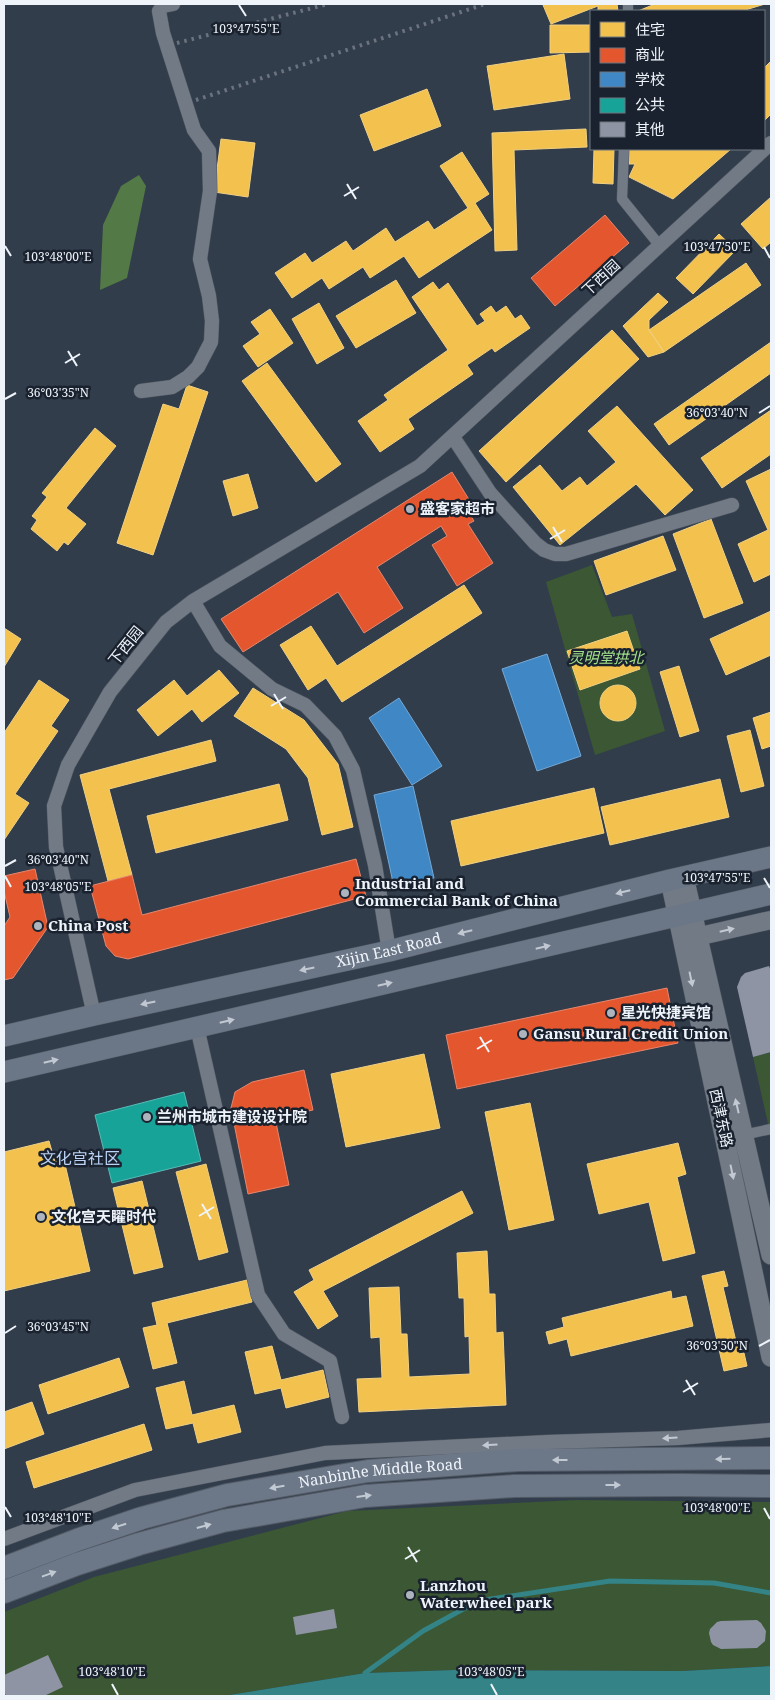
<svg xmlns="http://www.w3.org/2000/svg" width="775" height="1700" viewBox="0 0 775 1700" font-family="'Noto Serif','Noto Sans SC',serif">
  <rect width="100%" height="100%" fill="#323d4c"/>
  <path fill="#3b5733" d="M592 565 612 617 632 614 665 731 595 755 546 582Z
    M771 1052V1137L753 1057Z
    M576 1500 771 1502V1666L682 1671 454 1670 365 1673 223 1696H4V1612L94 1577 347 1511Z"/>
  <path fill="#527946" d="M139 175 146 186 127 278 100 290 103 225 121 186Z"/>
  <path fill="#348386" d="M771 1666V1696H223L365 1673 454 1670 682 1671Z"/>
  <path fill="#f2c14e" stroke="#f1d082" d="M546 4H617L618 11H598V6L551 24 543 5Z
    M655 4H765L742 11H638Z
    M550 25H591V52L550 53Z
    M564 54 570 99 494 110 487 66Z
    M771 61V114L764 121V68Z
    M427 89 441 126 374 151 360 115Z
    M586 129 587 147 514 150 517 250 495 251 492 133Z
    M221 139 255 143 248 197 214 192Z
    M594 149H614L613 184 593 183Z
    M629 149H731L673 199 629 177 635 164H629Z
    M462 152 489 194 475 203 492 230 419 278 404 256 370 278 363 267 329 289 322 278 292 298 275 273 305 253 312 263 346 241 353 251 386 228 395 242 428 221 434 230 468 208 440 166Z
    M771 197V242L763 249 741 224Z
    M719 234 736 250 693 294 676 278Z
    M746 263 761 285 664 352 649 330Z
    M396 280 416 313 356 348 336 316Z
    M433 282 439 290 448 283 477 326 485 321 480 314 491 306 496 313 506 306 515 319 521 315 530 328 495 352 492 348 467 365 473 374 408 419 414 429 380 452 358 421 388 400 384 395 448 350 412 297Z
    M658 293 668 302 649 320V330L664 352 648 357 623 326Z
    M319 303 344 348 317 364 292 319Z
    M270 309 293 343 258 367 243 346 260 334 251 322Z
    M612 330 639 359 506 482 479 451Z
    M771 342V373L669 445 654 424Z
    M267 363 341 464 316 482 242 381Z
    M187 385 208 392 153 555 117 543 163 404 179 409Z
    M617 406 693 490 665 515 636 484 560 545 513 487 540 465 562 491 580 477 587 486 616 462 588 431Z
    M771 410V454L722 488 701 458Z
    M95 428 116 446 66 508 86 524 68 545 64 542 57 551 31 529 37 520 32 516 47 497 42 493Z
    M771 469V574L754 582 738 544 768 530 746 481Z
    M248 474 258 508 233 516 223 481Z
    M711 519 743 603 704 618 673 534Z
    M663 536 676 570 606 595 594 561Z
    M464 585 482 613 342 702 326 678 308 690 280 645 311 626 337 666Z
    M771 611V655L726 675 710 639Z
    M4 628 21 639 4 667Z
    M627 631 640 669 580 690 567 651Z
    M679 666 699 731 680 737 660 672Z
    M219 670 239 693 202 722 192 709 158 736 137 710 174 680 187 696Z
    M39 680 69 700 51 726 58 731 15 794 29 803 4 840V733Z
    M600 703a18 18 0 1 1 36 0a18 18 0 1 1-36 0Z
    M253 688 304 720 338 764 353 827 322 835 308 778 286 749 234 716Z
    M771 712V746L762 749 753 718Z
    M750 730 764 786 741 792 727 736Z
    M211 740 216 761 109 789 132 875 108 881 80 775Z
    M720 779 729 817 610 845 601 807Z
    M279 784 288 820 156 853 147 816Z
    M594 788 604 833 461 866 451 821Z
    M424 1054 440 1128 346 1147 331 1074Z
    M530 1103 554 1220 509 1230 485 1112Z
    M49 1141 55 1162 64 1160 90 1271 4 1291V1152Z
    M678 1143 686 1174 677 1177 695 1253 663 1261 649 1202 599 1214 587 1164Z
    M206 1164 228 1252 199 1260 176 1172Z
    M142 1181 163 1267 134 1274 113 1188Z
    M462 1191 473 1213 323 1291 338 1316 318 1329 294 1292 314 1280 309 1270Z
    M487 1251 489 1294H495L496 1333 503 1332 506 1405 359 1412 357 1379 382 1378 380 1337 371 1338 369 1288 399 1287 401 1334H407L409 1377 470 1374 469 1336 465 1337 464 1298H459L457 1253Z
    M724 1271 728 1286 723 1287 739 1354 744 1353 747 1366 724 1371 702 1276Z
    M247 1280 252 1302 167 1323 177 1363 153 1369 143 1328 157 1325 152 1303Z
    M671 1291 672 1299 686 1296 693 1326 571 1356 567 1339 549 1344 546 1332 564 1327 562 1318Z
    M272 1346 281 1380 323 1370 329 1397 286 1408 281 1388 255 1394 245 1352Z
    M119 1358 129 1387 48 1414 39 1385Z
    M184 1381 192 1415 234 1405 241 1432 198 1443 193 1423 166 1429 156 1388Z
    M32 1402 44 1434 4 1449V1412Z
    M144 1424 152 1450 34 1488 26 1462Z"/>
  <path fill="#e4572e" stroke="#e7866c" d="M605 215 629 243 555 306 531 278Z
    M452 472 473 506 467 510 474 521 468 524 493 563 457 586 432 545 447 536 441 526 377 567 403 608 364 633 338 592 243 652 221 619Z
    M356 859 366 896 128 959 115 956 106 946 90 886 132 875 142 915Z
    M35 869 48 927 13 978 4 980V926L10 917 4 891V876Z
    M667 988 678 1043 457 1089 446 1035Z
    M304 1070 313 1110 275 1118 289 1185 248 1194 231 1108 235 1092 252 1082Z"/>
  <path fill="#3f88c5" stroke="#74a8d5" d="M547 654 581 756 537 771 502 669Z
    M399 698 442 766 412 785 369 718Z
    M413 786 434 878 394 887 374 795Z"/>
  <path fill="#17a398" stroke="#58bbb6" d="M184 1092 201 1161 112 1183 95 1115Z"/>
  <g fill="none" stroke-linecap="round" stroke-linejoin="round">
    <path stroke="#348386" stroke-width="5" d="M365 1673 423 1631 478 1601 610 1581 714 1583 771 1593"/>
  </g>
  <path fill="#8e94a3" d="M769 966 771 971V1052L753 1057 737 987 741 977 745 973Z
    M334 1609 337 1628 296 1635 293 1617Z
    M757 1620 761 1623 766 1631 765 1641 757 1648 721 1649 713 1645 711 1642 709 1633 710 1629 717 1622 721 1621Z
    M48 1655 63 1687 44 1696H6L4 1691V1675Z"/>
  <g fill="none" stroke-linecap="round" stroke-linejoin="round">
    <g stroke="#525a65" stroke-width="11">
      <path id="pedestrian" d="M628 11V4
        M624 149 622 199 660 246
        M743 1135 771 1129"/>
    </g>
    <g stroke="#525a65" stroke-width="15">
      <path id="minor" d="M141 391 172 387 188 377 198 367 211 342 212 321 209 296 200 259 210 191 209 151 194 130 163 33 159 11 163 6 173 4
        M453 437 490 493 535 543 544 550 555 554H566L732 505
        M193 601 220 646 272 689 305 705 335 736 353 770 375 865 389 951
        M94 1015 56 847 54 806 68 765 110 692 166 622 193 601 420 466 771 143
        M197 1027 258 1295 284 1334 330 1361 342 1417
        M4 1539 135 1490 325 1453 548 1442 678 1438 771 1430"/>
    </g>
    <g stroke="#525a65" stroke-width="19">
      <path id="tertiary" d="M683 940 771 920"/>
    </g>
    <g stroke="#525a65" stroke-width="20">
      <path id="secondary" d="M684 877 771 1255
        M670 880 771 1357"/>
    </g>
    <g stroke="#525a65" stroke-width="22">
      <g id="primary">
        <path id="s1" d="M4 1036 94 1015 389 951 670 880 771 857"/>
        <path d="M4 1072 771 894"/>
      </g>
    </g>
    <g stroke="#525a65" stroke-width="24">
      <g id="trunk">
        <path id="s2" d="M4 1568 80 1539 142 1518 227 1495 368 1471 518 1460 771 1458"/>
        <path d="M4 1592 77 1564 139 1544 223 1521 365 1496 514 1486 679 1485 771 1486"/>
      </g>
    </g>
    <use href="#pedestrian" stroke="#727a86" stroke-width="10"/>
    <use href="#minor" stroke="#727a86" stroke-width="14"/>
    <use href="#tertiary" stroke="#727a86" stroke-width="18"/>
    <use href="#secondary" stroke="#727a86" stroke-width="19"/>
    <use href="#primary" stroke="#6b7686" stroke-width="21"/>
    <use href="#trunk" stroke="#6c7888" stroke-width="22"/>
    <path stroke="#6b737f" stroke-width="4" stroke-dasharray="2.5 5" stroke-linecap="butt" d="M177 43 328 4
      M196 100 485 4"/>
  </g>
  <defs><path id="oneway-solid" d="M-6-.8H1V-3.2L6.5 0L1 3.2V.8H-6Z" transform="scale(1.25)"/></defs>
  <g fill="#c1c8d2">
    <use href="#oneway-solid" transform="translate(623 892) rotate(166)"/>
    <use href="#oneway-solid" transform="translate(465 932) rotate(166)"/>
    <use href="#oneway-solid" transform="translate(543 947) rotate(-13)"/>
    <use href="#oneway-solid" transform="translate(307 969) rotate(168)"/>
    <use href="#oneway-solid" transform="translate(385 984) rotate(-13)"/>
    <use href="#oneway-solid" transform="translate(148 1003) rotate(168)"/>
    <use href="#oneway-solid" transform="translate(227 1021) rotate(-13)"/>
    <use href="#oneway-solid" transform="translate(51 1061) rotate(-13)"/>
  </g>
  <g fill="#c3c9d2">
    <use href="#oneway-solid" transform="translate(727 930) rotate(-13)"/>
    <use href="#oneway-solid" transform="translate(691 979) rotate(78)"/>
    <use href="#oneway-solid" transform="translate(737 1106) rotate(-103)"/>
    <use href="#oneway-solid" transform="translate(732 1172) rotate(78)"/>
    <use href="#oneway-solid" transform="translate(670 1438) rotate(177)"/>
    <use href="#oneway-solid" transform="translate(490 1445) rotate(177)"/>
  </g>
  <g fill="#c1c9d3">
    <use href="#oneway-solid" transform="translate(723 1459) rotate(179)"/>
    <use href="#oneway-solid" transform="translate(560 1460) rotate(180)"/>
    <use href="#oneway-solid" transform="translate(613 1485)"/>
    <use href="#oneway-solid" transform="translate(277 1487) rotate(170)"/>
    <use href="#oneway-solid" transform="translate(364 1496) rotate(-7)"/>
    <use href="#oneway-solid" transform="translate(119 1526) rotate(162)"/>
    <use href="#oneway-solid" transform="translate(204 1526) rotate(-15)"/>
    <use href="#oneway-solid" transform="translate(49 1574) rotate(-20)"/>
  </g>
  <path fill="none" stroke="#eff4fb" stroke-width="2" d="M239 5 246 16M347 184 356 199M344 196 359 187M5 246 11 256M764 247 770 258M68 351 77 366M65 363 80 354M5 399 16 393M759 413 770 406M553 527 562 542M550 539 565 530M274 694 283 709M271 706 286 697M5 866 16 860M5 876 11 887M764 878 770 888M480 1037 489 1052M477 1049 492 1040M202 1204 211 1219M199 1216 214 1207M5 1333 16 1326M759 1346 770 1340M686 1380 695 1395M683 1392 698 1383M5 1507 11 1517M764 1508 770 1519M408 1547 417 1562M405 1559 420 1550M112 1684 118 1695M491 1684 497 1695"/>
  <g fill="#adb4be" stroke="#19222e" stroke-width="2">
    <circle cx="410" cy="509" r="5"/>
    <circle cx="345" cy="893" r="5"/>
    <circle cx="38" cy="926" r="5"/>
    <circle cx="611" cy="1013" r="5"/>
    <circle cx="523" cy="1034" r="5"/>
    <circle cx="147" cy="1117" r="5"/>
    <circle cx="41" cy="1217" r="5"/>
    <circle cx="410" cy="1595" r="5"/>
  </g>
  <g text-anchor="middle" stroke-width="5" stroke-linejoin="round" paint-order="stroke">
    <g font-size="15" fill="#eff4fb" stroke="#19222e">
      <text transform="translate(601 278) rotate(-43)" y="5">下西园</text>
      <text transform="translate(126 646) rotate(-51)" y="5">下西园</text>
      <text dy="5" stroke="none"><textPath href="#s1" startOffset="394">Xijin East Road</textPath></text>
      <text transform="translate(721 1118) rotate(78)" y="5">西津东路</text>
      <text dy="5" stroke="none"><textPath href="#s2" startOffset="390">Nanbinhe Middle Road</textPath></text>
    </g>
    <g font-size="15" font-weight="bold" fill="#eff4fb" stroke="#19222e" text-anchor="start">
      <text x="420" y="514">盛客家超市</text>
      <text x="355" y="889">Industrial and<tspan x="355" dy="17">Commercial Bank of China</tspan></text>
      <text x="48" y="931">China Post</text>
      <text x="621" y="1018">星光快捷宾馆</text>
      <text x="533" y="1039">Gansu Rural Credit Union</text>
      <text x="157" y="1122">兰州市城市建设设计院</text>
      <text x="51" y="1222">文化宫天矅时代</text>
      <text x="420" y="1591">Lanzhou<tspan x="420" dy="17">Waterwheel park</tspan></text>
    </g>
    <g font-size="15" font-style="italic" fill="#a3e08a" stroke="#19222e">
      <text x="606" y="663">灵明堂拱北</text>
    </g>
    <g font-size="16" fill="#bcd4f7" stroke="#19222e">
      <text x="80" y="1164">文化宫社区</text>
    </g>
  </g>
  <g font-size="12" text-anchor="middle" fill="#eff4fb" stroke="#19222e" stroke-width="5" stroke-linejoin="round" paint-order="stroke">
    <text x="246" y="33">103°47'55"E</text>
    <text x="717" y="251">103°47'50"E</text>
    <text x="58" y="261">103°48'00"E</text>
    <text x="58" y="397">36°03'35"N</text>
    <text x="717" y="417">36°03'40"N</text>
    <text x="58" y="864">36°03'40"N</text>
    <text x="717" y="882">103°47'55"E</text>
    <text x="58" y="891">103°48'05"E</text>
    <text x="58" y="1331">36°03'45"N</text>
    <text x="717" y="1350">36°03'50"N</text>
    <text x="717" y="1512">103°48'00"E</text>
    <text x="58" y="1522">103°48'10"E</text>
    <text x="112" y="1676">103°48'10"E</text>
    <text x="491" y="1676">103°48'05"E</text>
  </g>
  <rect width="775" height="1700" fill="none" stroke="#eff4fb" stroke-width="10"/>
  <rect x="590" y="10" width="175" height="140" fill="#19222e" stroke="#6f7680"/>
  <rect x="600" y="22" width="25" height="15" fill="#f2c14e" stroke="#6f7680"/>
  <text x="635" y="35" font-size="15" fill="#eff4fb">住宅</text>
  <rect x="600" y="48" width="25" height="15" fill="#e4572e" stroke="#6f7680"/>
  <text x="635" y="60" font-size="15" fill="#eff4fb">商业</text>
  <rect x="600" y="72" width="25" height="15" fill="#3f88c5" stroke="#6f7680"/>
  <text x="635" y="85" font-size="15" fill="#eff4fb">学校</text>
  <rect x="600" y="98" width="25" height="15" fill="#17a398" stroke="#6f7680"/>
  <text x="635" y="110" font-size="15" fill="#eff4fb">公共</text>
  <rect x="600" y="122" width="25" height="15" fill="#8e94a3" stroke="#6f7680"/>
  <text x="635" y="135" font-size="15" fill="#eff4fb">其他</text>
</svg>
